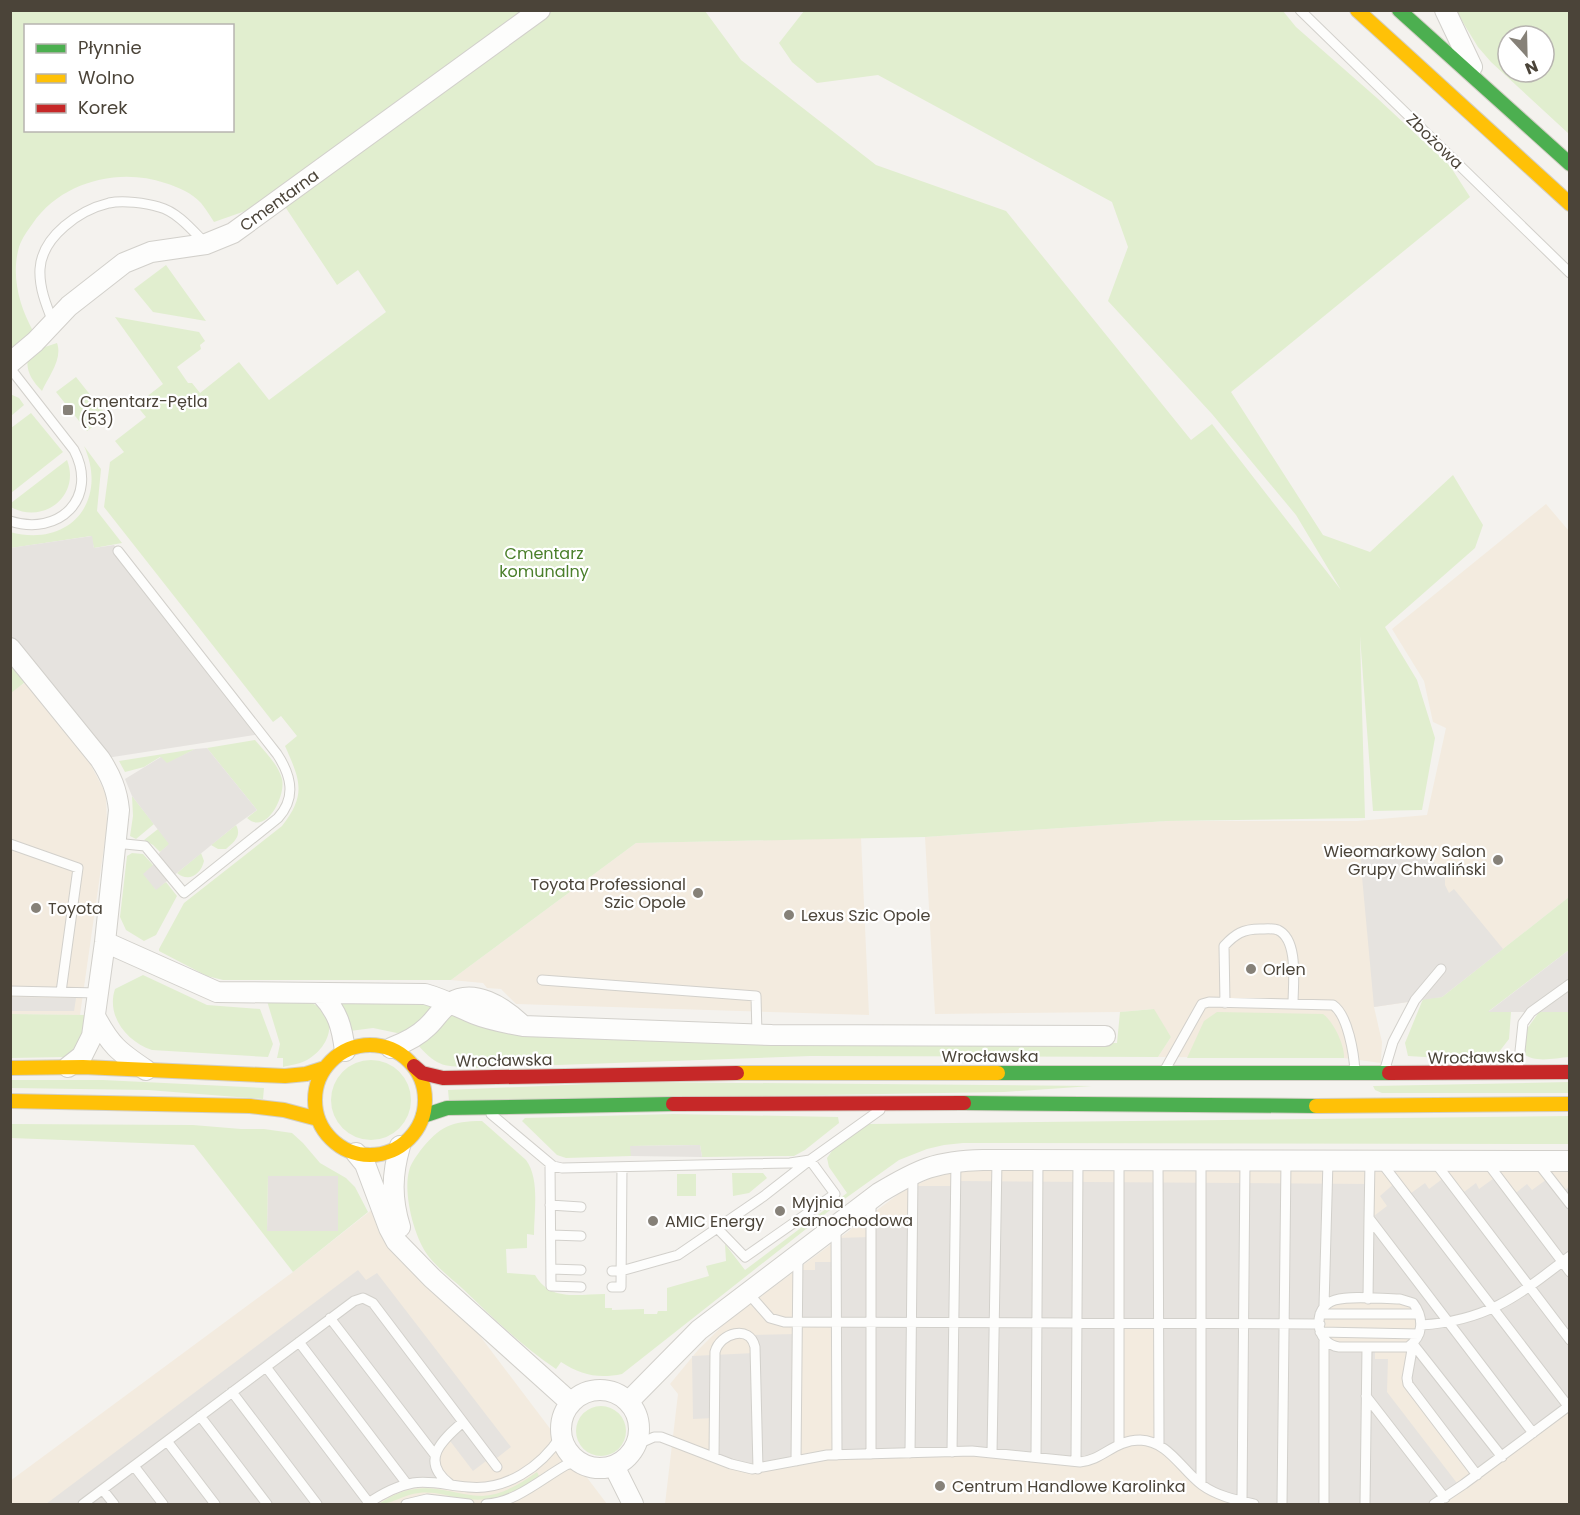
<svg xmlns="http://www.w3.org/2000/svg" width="1580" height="1515" viewBox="0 0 1580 1515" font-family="Poppins,sans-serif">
  <rect width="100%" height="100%" fill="#f4f2ee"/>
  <path fill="#f3ebdf" d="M1546 504 1569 531V897L1442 997 1374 1007 1382 1042 1381 1063 1344 1058 1158 1057 1171 1037 1153 1009 1120 1012 935 1014 925 837 1167 821H1357L1427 815 1446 728 1433 722 1424 681 1392 629Z
    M26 682 85 754 106 794 107 826 80 1015 11 1014 10 693Z
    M861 838 869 1015 516 1004 501 989 487 988 483 983 451 980 636 843Z
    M966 1171 1569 1172V1504H665L678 1394 670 1384 698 1350 723 1325 744 1309 900 1193 939 1174Z
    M374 1208 480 1336 607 1504H11L10 1481 293 1272Z"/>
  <path fill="#e6e2de" d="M268 1175 338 1176V1231H267Z"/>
  <path fill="#e1eecf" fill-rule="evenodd" d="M11 11H705L741 60 876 165 1006 211 1191 440 1212 424 1341 590 1296 515 1212 414 1108 301 1128 247 1112 202 878 75 817 83 792 62 779 43 804 11H1283L1296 27 1377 98 1450 166 1470 197 1231 392 1323 535 1370 552 1453 475 1483 525 1475 548 1385 627 1417 680 1435 738 1422 810 1373 811 1360 636 1365 818 1167 821 925 837 636 843 451 980H223L207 976 159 951V949L184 903 282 826C307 794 300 780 285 746L297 736 281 716 273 722 104 507 110 462 124 452 115 441 146 417 136 405 163 384 115 317 199 332 205 341 200 345 201 349 177 367 188 383H192L200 393 239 362 269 400 386 312 358 270 337 285 280 199 214 222C210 216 206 209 201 203 192 193 178 187 165 183 119 167 61 182 33 223 28 230 22 238 19 247 11 276 19 305 33 331L11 348ZM26 26H232V130H26Z
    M1456 11H1569V134L1491 62 1478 47ZM1508 36H1544V72H1508Z
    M166 265 206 321 153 312 134 289Z
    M57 343C63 359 48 377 42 391 31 380 23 367 30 352Z
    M76 377 107 416 87 431 56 392Z
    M10 394 19 398 24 405 11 416Z
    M31 413 63 452 11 493V428Z
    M84 446 101 469 97 511 122 543 94 548 91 536 11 548 10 532C69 548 109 502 84 446Z
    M67 460C81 496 43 525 11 507V503Z
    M10 648 33 676 11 693H10Z
    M255 740C265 752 278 764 282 779 286 796 266 836 247 818L257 810 207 748Z
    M195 749 167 764 160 757 144 767 125 772 119 761Z
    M132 796 154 824 136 839 130 836 133 816Z
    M236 825C242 836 234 842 226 849H218L211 845Z
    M158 829 170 844 160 852 153 845 144 840Z
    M132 853 143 854 153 865 155 889 166 882 177 896 156 935 144 941 126 930 120 917 127 856Z
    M201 853 204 861C201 874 189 883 177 873Z
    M1569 897V950L1489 1011 1511 1012 1509 1039 1492 1061 1408 1056 1405 1043 1423 999 1442 997Z
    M143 975 207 1005 260 1009 273 1044 268 1057 152 1050C127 1042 106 1016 115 989Z
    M267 1001C282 1001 304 997 317 1006 341 1022 326 1051 305 1061 299 1064 290 1065 283 1067V1058H277L280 1044Z
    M341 1002 431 1004 434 1009 407 1032 397 1033 373 1028 350 1031Z
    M1154 1009 1171 1037 1158 1057 810 1056 474 1068C444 1065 439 1069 418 1045L448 1013 948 1044 1117 1043 1120 1012Z
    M1217 1012 1323 1014C1333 1021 1345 1045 1344 1058H1187L1204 1021Z
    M1539 1012H1569V1057C1555 1058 1532 1064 1522 1052L1527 1029Z
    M11 1014 85 1015 80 1047 65 1057 11 1058Z
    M331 1100a40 40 0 1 1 80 0a40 40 0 1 1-80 0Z
    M10 1080H103L264 1088 263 1099 148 1090 11 1088Z
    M635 1082 1092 1086 1004 1092 449 1101 448 1090Z
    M1569 1082 1570 1093H1382L1375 1090 1373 1086Z
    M673 1114 838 1117 839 1123 805 1150 794 1156 702 1157 700 1145 631 1146V1156L566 1158 557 1155 522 1121 525 1118Z
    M1569 1116V1144L963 1143 944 1145 927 1149 899 1160 839 1203 622 1374C598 1379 581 1375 561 1362L556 1369C522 1346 492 1317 463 1289 452 1279 439 1269 429 1257 414 1238 403 1194 409 1171 411 1163 416 1157 420 1151 440 1126 451 1121 482 1121L526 1160C540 1179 534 1211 534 1235L527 1234V1248L506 1249 507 1273 535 1275C551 1302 578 1294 605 1294V1308H612V1310L644 1309V1314H657L658 1311H667V1288L709 1276 706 1266 726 1261 725 1244 745 1270 847 1193 829 1167 827 1158 834 1148 869 1124Z
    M11 1124 193 1125 241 1129H264L292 1133 303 1143 320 1163 346 1178 355 1187 368 1212 293 1272 194 1145 11 1138ZM268 1176H338V1231H267Z
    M732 1173H763L767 1178 749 1193 733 1196Z
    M677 1174H696V1196H677Z
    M576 1431a25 25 0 1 1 50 0a25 25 0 1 1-50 0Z
    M537 1472 539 1476C515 1493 491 1504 461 1498 447 1496 433 1491 419 1493 404 1494 393 1504 379 1504 401 1488 423 1485 449 1491 460 1493 471 1496 482 1496 502 1495 520 1484 537 1472Z"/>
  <path fill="#e6e3df" d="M92 536 94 548 114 545 260 734 100 759 11 648 10 548Z
    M207 748 257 810 236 825 156 890 143 874 153 865 160 852 169 844 132 796 125 779 161 757 167 763 195 749Z
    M1378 853 1379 857 1427 855 1428 862H1434L1445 877V885L1449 893 1454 889 1503 949 1442 997 1374 1007 1360 855Z
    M1569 950V1012H1488Z
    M11 997 76 998 74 1011H11Z
    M700 1145 702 1157 631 1156 630 1146Z
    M1497 1176 1512 1196 1527 1184 1532 1190 1550 1177 1561 1193 1569 1187V1405L1477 1475 1408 1384 1420 1332 1413 1303 1343 1299 1321 1309 1324 1341 1375 1348V1359H1388L1387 1392 1460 1487 1434 1504H1254L1216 1493 1159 1445 1158 1324 1119 1323V1443L1093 1459 1019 1455H837V1323L797 1322V1270H815V1262H836L837 1238 871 1237V1218H912V1186H955L956 1181 1370 1184V1219L1387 1206 1380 1196 1396 1182 1407 1196 1425 1183 1429 1189 1445 1177 1460 1195 1476 1183 1479 1189Z
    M358 1270 366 1280 377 1273 511 1447 493 1461 490 1458 473 1471 447 1437 437 1449 443 1479 422 1482 367 1504H46Z
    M797 1334 796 1461 758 1469 714 1457V1418L693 1419 692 1356 755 1353 749 1335Z"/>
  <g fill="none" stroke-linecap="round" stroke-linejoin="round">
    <g stroke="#d2d0cb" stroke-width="11">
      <path id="lane" d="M1300 10 1570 273
        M53 322C46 305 39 287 40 269 42 236 80 210 109 203 123 200 146 203 159 207 178 212 193 231 206 244
        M10 368 74 450C99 498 59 537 10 521
        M115 843 145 846 184 893 278 818C297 797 291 775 277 754L118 551
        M10 844 78 868 61 992
        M542 980 756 996 757 1034
        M10 991 98 993
        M1225 1003 1224 946C1235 934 1243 929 1260 929 1265 929 1273 928 1278 930 1299 940 1293 984 1293 1004
        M1166 1068 1202 1004 1209 1002 1333 1005C1348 1015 1354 1054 1355 1072
        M1518 1070 1523 1023 1531 1012 1570 984
        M1384 1072 1393 1042 1415 1000 1441 969
        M491 1114 553 1166 562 1168 790 1163 810 1160 880 1110
        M1158 1161 1159 1445
        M1201 1161V1484
        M1370 1161 1369 1218 1533 1433
        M1434 1161 1570 1340
        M1486 1161 1570 1272
        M1381 1162 1568 1406
        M1538 1163 1570 1204
        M550 1164 551 1286 581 1287
        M550 1205 581 1207
        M836 1226 837 1455
        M551 1235 581 1236
        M551 1269 581 1270
        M612 1271H621L678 1255 764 1196 810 1160 835 1194 745 1257 718 1229
        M612 1287H621L622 1167
        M748 1293 770 1318 784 1322 1320 1324
        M1368 1299 1369 1218
        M1400 1299 1413 1303C1424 1317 1424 1336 1408 1347H1339C1315 1344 1311 1307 1335 1300 1353 1295 1381 1299 1400 1299Z
        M1324 1306 1328 1161
        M1320 1314H1419
        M330 1318 435 1455
        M1421 1325C1488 1321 1519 1295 1570 1256
        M1320 1332 1419 1334
        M1324 1341V1504
        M299 1342 407 1484
        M266 1367 369 1503
        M232 1392 317 1504
        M1366 1396 1445 1498
        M200 1416 267 1504
        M167 1441 215 1504
        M1119 1443V1161
        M636 1445 654 1437H661L731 1464 752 1469 827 1455 972 1451 1080 1462C1103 1460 1114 1440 1140 1440 1168 1441 1181 1469 1202 1485 1217 1496 1236 1500 1254 1504
        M952 1452 956 1161
        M910 1453 913 1174
        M992 1453 997 1160
        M871 1454V1199
        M714 1457 715 1352C720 1333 750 1324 755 1347L758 1469
        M1036 1457 1038 1160
        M796 1461 798 1256
        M1076 1461 1078 1161
        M134 1466 163 1504
        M1477 1475 1408 1384 1407 1378 1413 1344 1502 1457
        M450 1484C419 1461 442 1440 463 1422
        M103 1490 114 1504
        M1242 1501 1245 1161
        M83 1504 354 1301 363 1298 373 1303 497 1467
        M367 1504C380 1495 396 1486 413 1483 431 1480 450 1486 468 1487 506 1491 541 1467 561 1436
        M406 1504 427 1499 469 1504
        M486 1504C515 1503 541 1479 566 1465L573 1463 583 1465
        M1282 1504 1286 1161
        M1365 1504 1367 1348
        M1434 1504 1464 1484 1570 1405"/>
    </g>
    <g stroke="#d2d0cb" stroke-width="22">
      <path id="street" d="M1445 10 1472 67
        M10 363 35 342 69 306 124 263 151 252 206 244 233 233 540 10
        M10 648 100 759C111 776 117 790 119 810L105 942 92 1036 82 1056 68 1067
        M105 942 217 992 425 994C443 999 458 1007 475 1014 490 1020 507 1023 523 1026L772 1035 1105 1036
        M321 994C338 1012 342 1027 345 1051
        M95 1016C110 1045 119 1052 146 1070
        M391 1048C404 1043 417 1037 427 1027 435 1020 440 1010 450 1003 474 988 503 1007 521 1024
        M356 1153 365 1164 389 1228 396 1241 432 1278 571 1403
        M400 1227C391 1198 392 1174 400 1146
        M561 1429a39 39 0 1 1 78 0a39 39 0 1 1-78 0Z
        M628 1402 699 1330 879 1193C919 1169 936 1161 983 1160L1570 1161
        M614 1466 633 1504"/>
    </g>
    <g stroke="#d3cfc5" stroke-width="16">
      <path id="fast" d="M1399 10 1570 164
        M998 1073H1389
        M964 1103 1316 1106
        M423 1116 447 1108 673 1104"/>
    </g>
    <g stroke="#d3cfc5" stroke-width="16">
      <path id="slow" d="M1357 10 1570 204
        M315 1100a55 55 0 1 1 110 0a55 55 0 1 1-110 0Z
        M10 1068 83 1067 285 1076 306 1074 325 1068
        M737 1073H998
        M10 1101 250 1106 284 1110 318 1119
        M1316 1106 1570 1104"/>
    </g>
    <g stroke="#d3cfc5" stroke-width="16">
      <path id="jam" d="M414 1066 422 1073 443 1078 737 1073
        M1389 1073 1570 1072
        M673 1104 964 1103"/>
    </g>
    <use href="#lane" stroke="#fdfdfc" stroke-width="9"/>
    <use href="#street" stroke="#fdfdfc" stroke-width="20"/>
    <use href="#fast" stroke="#4caf50" stroke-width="14"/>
    <use href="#slow" stroke="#ffc107" stroke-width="14"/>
    <use href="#jam" stroke="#c62828" stroke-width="14"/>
  </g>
  <g fill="#868178" stroke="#fff" stroke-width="2">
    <rect x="62" y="404" width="12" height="12" rx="3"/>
    <circle cx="1498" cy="860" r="6"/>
    <circle cx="698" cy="893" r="6"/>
    <circle cx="36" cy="908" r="6"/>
    <circle cx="789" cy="915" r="6"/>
    <circle cx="1251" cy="969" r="6"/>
    <circle cx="780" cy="1211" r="6"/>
    <circle cx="653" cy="1221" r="6"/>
    <circle cx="940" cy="1486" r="6"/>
  </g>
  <g text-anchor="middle" stroke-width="4.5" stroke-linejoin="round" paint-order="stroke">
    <g font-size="16" fill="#4b4439" stroke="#fff">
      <text transform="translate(1435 141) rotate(44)" y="6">Zbożowa</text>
      <text transform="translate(279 200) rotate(-36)" y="6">Cmentarna</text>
      <text x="990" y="1062">Wrocławska</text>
      <text transform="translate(1476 1057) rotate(-1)" y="6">Wrocławska</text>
      <text transform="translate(504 1060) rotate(-1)" y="6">Wrocławska</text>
    </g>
    <g font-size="16" fill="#4b4439" stroke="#fff" text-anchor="start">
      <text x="80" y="407">Cmentarz-Pętla<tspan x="80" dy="18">(53)</tspan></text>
      <text x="1486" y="857" text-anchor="end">Wieomarkowy Salon<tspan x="1486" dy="18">Grupy Chwaliński</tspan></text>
      <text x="686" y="890" text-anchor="end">Toyota Professional<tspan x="686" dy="18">Szic Opole</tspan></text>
      <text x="48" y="914">Toyota</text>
      <text x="801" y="921">Lexus Szic Opole</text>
      <text x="1263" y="975">Orlen</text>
      <text x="792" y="1208">Myjnia<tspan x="792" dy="18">samochodowa</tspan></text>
      <text x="665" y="1227">AMIC Energy</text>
      <text x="952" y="1492">Centrum Handlowe Karolinka</text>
    </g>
    <g font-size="16" fill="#4a7f2a" stroke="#fff">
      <text x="544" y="559">Cmentarz<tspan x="544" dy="18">komunalny</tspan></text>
    </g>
  </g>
  <rect width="1580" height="1515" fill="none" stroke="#4b4439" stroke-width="24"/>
  <rect x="24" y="24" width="210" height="108" fill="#ffffff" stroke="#b7b4b0" stroke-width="1.5"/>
  <rect x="36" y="44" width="30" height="9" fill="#4caf50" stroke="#b7b4b0" stroke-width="1.5"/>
  <text x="78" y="54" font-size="18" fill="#4b4439">Płynnie</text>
  <rect x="36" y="74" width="30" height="9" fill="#ffc107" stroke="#b7b4b0" stroke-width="1.5"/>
  <text x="78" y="84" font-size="18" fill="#4b4439">Wolno</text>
  <rect x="36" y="104" width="30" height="9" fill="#c62828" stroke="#b7b4b0" stroke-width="1.5"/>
  <text x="78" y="114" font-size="18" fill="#4b4439">Korek</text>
  <g transform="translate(1526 54) rotate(158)"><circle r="28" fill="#ffffff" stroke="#b7b4b0" stroke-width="1.5"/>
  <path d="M0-4.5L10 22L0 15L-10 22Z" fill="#868178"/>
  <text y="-9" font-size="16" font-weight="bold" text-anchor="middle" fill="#4b4439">N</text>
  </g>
</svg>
